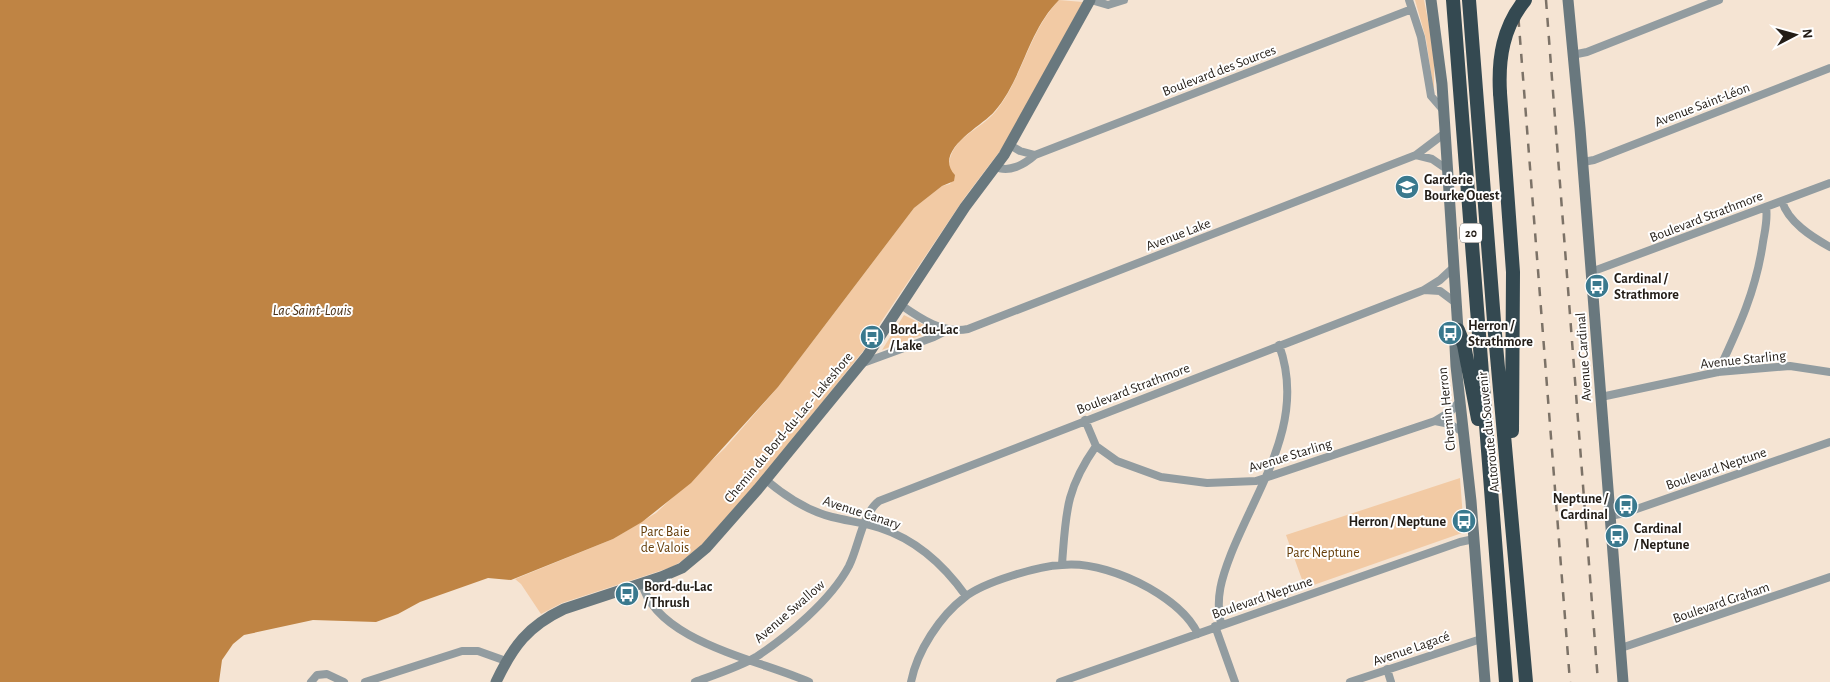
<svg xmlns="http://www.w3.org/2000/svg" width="1830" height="682" viewBox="0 0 1830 682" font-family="'Alegreya Sans',sans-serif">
  <rect width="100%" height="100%" fill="#f5e4d3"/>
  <path fill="#f2caa4" d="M1059 0 1083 2 1003 147 965 197 877 328 872 327 868 329 867 333 871 337 868 345C824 399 782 455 735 508 716 530 698 553 672 567L562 603 541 614 521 584 515 579 613 539 656 513 725 448 778 387 914 208 942 186 950 184 955 175 949 169C948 138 980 131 996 111 1023 77 1028 33 1059 0Z
    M1415 0H1424L1434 51V93L1426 39Z
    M904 315 930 328V332L882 350Z
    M1460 478 1463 518H1460L1464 529 1462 533 1305 588 1286 535Z"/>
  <path fill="#bf8444" d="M0 0H1059C1027 32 1023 79 994 112 982 126 932 151 955 175L954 181 942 186 914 208 778 387 691 483 642 522 613 539 511 580 488 578 420 602 398 614 376 622 313 620 244 635 233 644 222 660 219 682H0Z"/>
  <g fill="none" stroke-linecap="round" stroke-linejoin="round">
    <path stroke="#929ca0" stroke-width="8" d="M1091 0 1108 5 1124 0
      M1409 0 1421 37 1431 96 1444 111
      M1572 55 1587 52 1719 0
      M1010 145 1020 151 1035 155
      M1416 155 1432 159 1448 170
      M1583 162 1594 160 1830 68
      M995 166C1008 174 1025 164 1035 155L1412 9
      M1782 201C1788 222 1812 237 1830 247
      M1591 272 1830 183
      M1424 290 1440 291 1456 303
      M901 305C921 319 943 334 968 329L1416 155 1445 133
      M863 363 934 337 948 330
      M1718 372C1739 327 1756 291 1763 242 1765 230 1768 219 1766 207
      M1601 397 1718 372 1790 366 1830 372
      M1085 420 1096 446 1117 461 1161 477 1207 483 1256 481 1435 421 1450 412 1460 401
      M1435 421 1450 424 1464 433
      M766 480C785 496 808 511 832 517 848 521 865 523 880 528 917 540 944 565 966 596
      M1610 516 1625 513 1830 442
      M1062 564C1066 514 1065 490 1096 446
      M642 583C656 642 761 660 809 682
      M1221 624C1215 598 1222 577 1231 554 1258 486 1307 421 1279 345
      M1215 626 1235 682
      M1621 648 1830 577
      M1387 669 1391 682
      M311 682 317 675 327 674 344 682
      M365 682 462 651H478L506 661
      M695 682C714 675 739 667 756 657 788 636 831 600 849 566 859 546 862 514 879 501L1424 290 1440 280 1454 267
      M911 682C917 651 940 616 965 597 984 582 1038 566 1062 565 1090 562 1124 574 1149 588 1168 599 1188 613 1198 634
      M1060 682 1460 542 1474 539
      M1350 682 1481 639"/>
    <path stroke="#69787e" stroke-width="11" d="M1431 0 1442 84 1458 330 1455 346 1456 366 1471 501 1485 682
      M1568 0 1580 128 1623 682
      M496 682C513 646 528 626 564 609L661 577 682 568 706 548 758 489 867 356 965 207 1004 155 1090 0"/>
    <path stroke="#344951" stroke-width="14" d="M1453 0 1506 682
      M1469 0 1495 334 1526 682
      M1500 93 1513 272 1512 431
      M1458 330 1464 345 1478 419"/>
    <path stroke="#7c7267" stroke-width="2.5" stroke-dasharray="9 9" stroke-linecap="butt" d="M1517 0 1570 682
      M1546 0 1598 682"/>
    <path stroke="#344951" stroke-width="14" d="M1500 93C1498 58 1503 27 1525 0"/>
  </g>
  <defs>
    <g id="school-disc" transform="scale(1.25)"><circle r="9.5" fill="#3a798e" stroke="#fff"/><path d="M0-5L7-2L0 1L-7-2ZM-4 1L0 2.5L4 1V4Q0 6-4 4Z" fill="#fff"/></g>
    <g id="bus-disc" transform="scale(1.25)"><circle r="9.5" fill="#3a798e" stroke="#fff"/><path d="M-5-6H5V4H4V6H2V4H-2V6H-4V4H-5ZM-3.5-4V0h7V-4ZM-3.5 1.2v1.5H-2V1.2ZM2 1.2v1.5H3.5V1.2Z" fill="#fff"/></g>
  </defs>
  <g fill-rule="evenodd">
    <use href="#school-disc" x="1407" y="187"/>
    <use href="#bus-disc" x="1597" y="286"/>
    <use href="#bus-disc" x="1450" y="333"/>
    <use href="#bus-disc" x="872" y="337"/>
    <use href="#bus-disc" x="1626" y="506"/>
    <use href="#bus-disc" x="1464" y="521"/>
    <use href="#bus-disc" x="1617" y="536"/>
    <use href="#bus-disc" x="627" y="594"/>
  </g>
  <g text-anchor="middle" stroke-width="4" stroke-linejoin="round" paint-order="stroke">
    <rect fill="#fff" stroke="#65615d" stroke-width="1" x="1460" y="223.5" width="22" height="19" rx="4"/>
    <g font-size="12" font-weight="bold" fill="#231d17">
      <text x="1471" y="237">20</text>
    </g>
    <g font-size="14" fill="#231d17" stroke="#fff">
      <text transform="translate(1219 70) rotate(-21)" y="5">Boulevard des Sources</text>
      <text transform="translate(1702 104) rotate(-21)" y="5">Avenue Saint-Léon</text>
      <text transform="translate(1706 216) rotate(-21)" y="5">Boulevard Strathmore</text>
      <text transform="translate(1178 234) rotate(-21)" y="5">Avenue Lake</text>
      <text transform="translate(1583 357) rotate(-94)" y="5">Avenue Cardinal</text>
      <text transform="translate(1743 359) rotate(-6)" y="5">Avenue Starling</text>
      <text transform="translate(1133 388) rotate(-21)" y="5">Boulevard Strathmore</text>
      <text transform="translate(1446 409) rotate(-96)" y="5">Chemin Herron</text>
      <text transform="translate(788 427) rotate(-50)" y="5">Chemin du Bord-du-Lac - Lakeshore</text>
      <text transform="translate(1488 432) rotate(-96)" y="5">Autoroute du Souvenir</text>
      <text transform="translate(1290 455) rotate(-17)" y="5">Avenue Starling</text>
      <text transform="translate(1716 468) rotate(-19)" y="5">Boulevard Neptune</text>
      <text transform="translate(862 512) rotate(18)" y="5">Avenue Canary</text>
      <text transform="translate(1262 597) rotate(-19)" y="5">Boulevard Neptune</text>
      <text transform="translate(1721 602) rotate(-19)" y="5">Boulevard Graham</text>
      <text transform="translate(789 611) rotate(-41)" y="5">Avenue Swallow</text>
      <text transform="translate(1411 648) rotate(-19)" y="5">Avenue Lagacé</text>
    </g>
    <g font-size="14" font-weight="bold" fill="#231d17" stroke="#fff" text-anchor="start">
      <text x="1424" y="184">Garderie<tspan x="1424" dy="16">Bourke Ouest</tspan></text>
      <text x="1614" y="283">Cardinal /<tspan x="1614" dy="16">Strathmore</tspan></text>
      <text x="1468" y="330">Herron /<tspan x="1468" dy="16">Strathmore</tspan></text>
      <text x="890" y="334">Bord-du-Lac<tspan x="890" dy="16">/ Lake</tspan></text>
      <text x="1608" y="503" text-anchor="end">Neptune /<tspan x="1608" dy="16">Cardinal</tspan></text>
      <text x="1446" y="526" text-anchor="end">Herron / Neptune</text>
      <text x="1634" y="533">Cardinal<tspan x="1634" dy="16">/ Neptune</tspan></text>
      <text x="644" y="591">Bord-du-Lac<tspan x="644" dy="16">/ Thrush</tspan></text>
    </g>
    <g font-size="14" fill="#663e0a" stroke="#fff">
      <text x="665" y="536">Parc Baie<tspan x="665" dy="16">de Valois</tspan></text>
      <text x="1323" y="557">Parc Neptune</text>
    </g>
    <g font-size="15" font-style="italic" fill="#4c3217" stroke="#fff">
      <text x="312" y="315">Lac Saint-Louis</text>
    </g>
  </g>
  <g transform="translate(1795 35) rotate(84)" stroke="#ffffff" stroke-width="4" paint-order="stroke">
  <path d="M0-4L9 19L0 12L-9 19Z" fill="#231d17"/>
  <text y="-8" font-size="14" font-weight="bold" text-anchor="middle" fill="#231d17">N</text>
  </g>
</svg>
